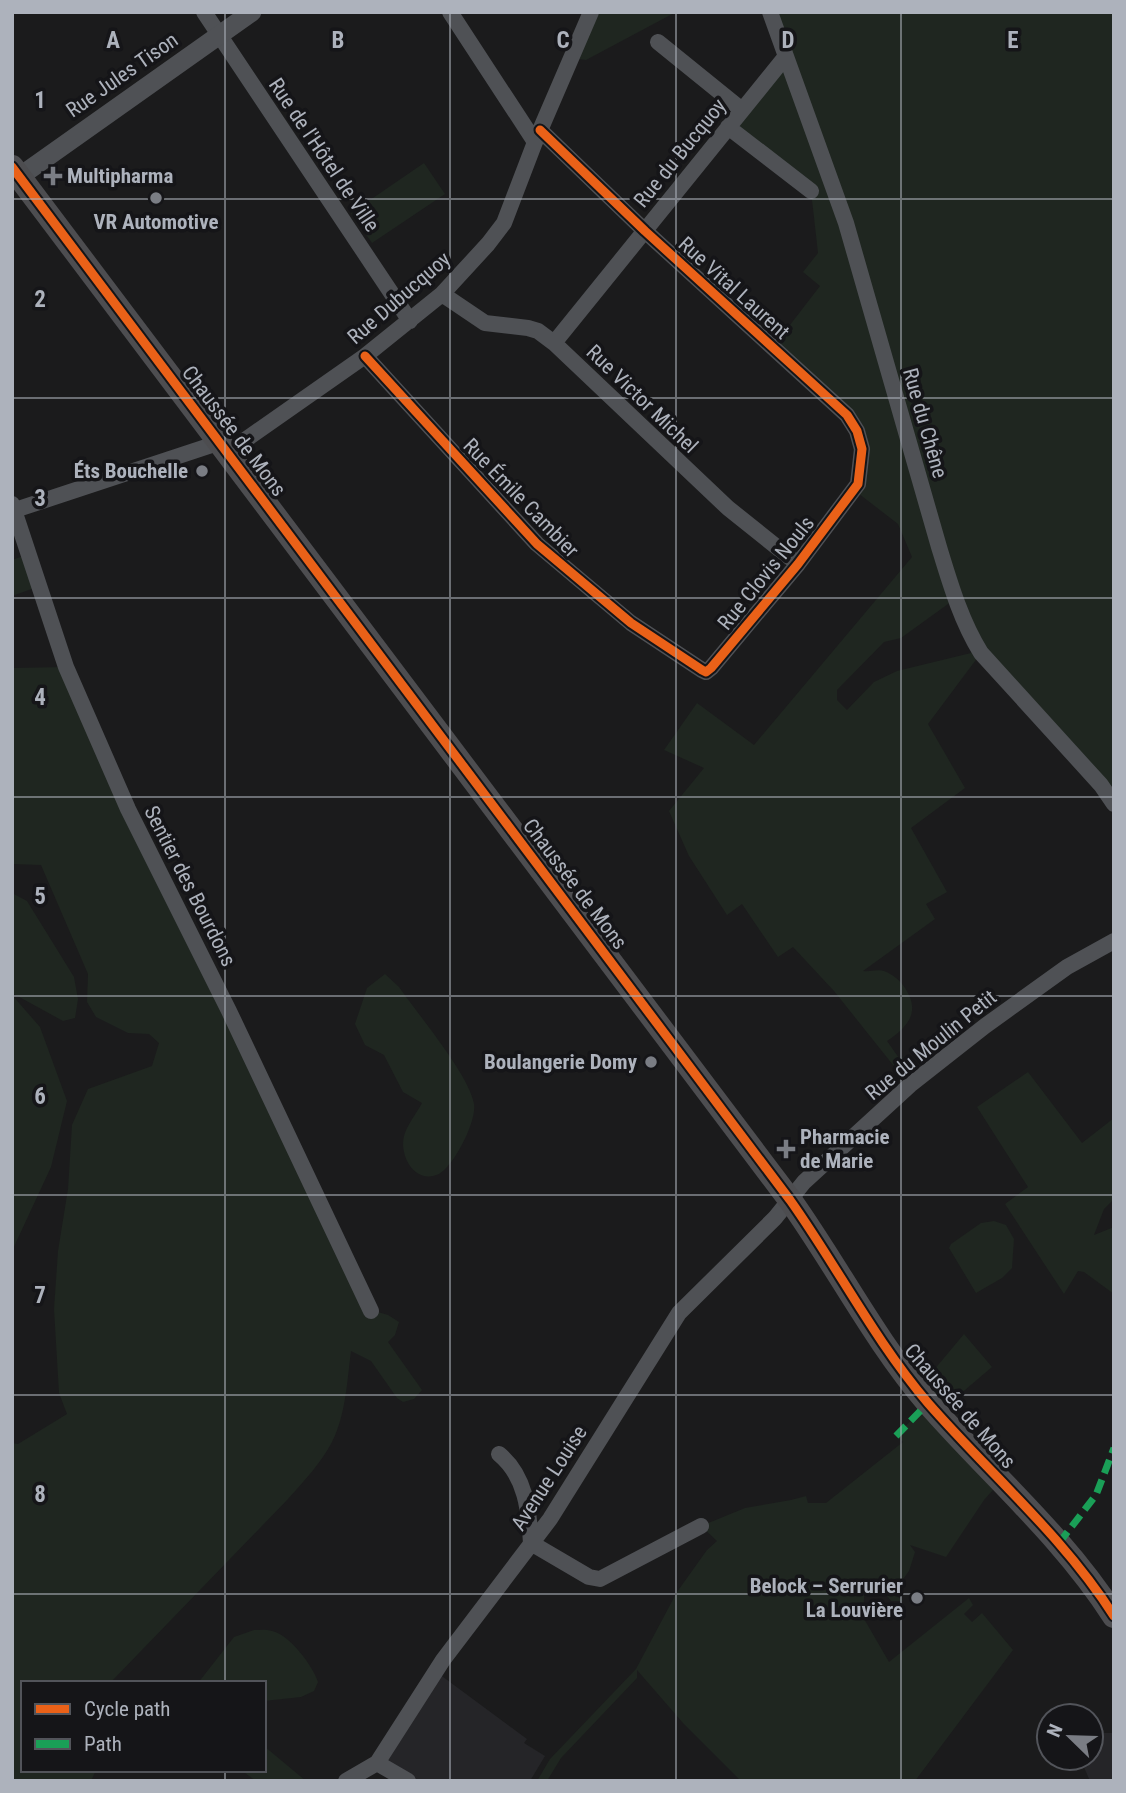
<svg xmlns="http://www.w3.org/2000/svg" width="1126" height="1793" viewBox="0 0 1126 1793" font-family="'Roboto Condensed',sans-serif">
  <rect width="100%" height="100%" fill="#1b1b1c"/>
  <path fill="#252528" d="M435 1671 527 1739 524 1743 545 1756 530 1781H408L380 1764Z
    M1091 1733H1114V1781H1090L1080 1758H1091Z"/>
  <path fill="#1f2620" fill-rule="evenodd" d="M591 12H676L586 60 579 59 574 55Z
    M770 12H1114V804L981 653 928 724 965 788 911 828 947 892 926 904 935 919 863 971C870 972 878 969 884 971 892 974 901 981 905 988 921 1012 908 1027 887 1041L899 1058 902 1057 906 1061 897 1070 834 991 793 947 778 957 742 904 727 915 689 856 669 811 704 768 664 750 697 703 754 745 912 557 898 524 854 490 860 439 773 347 820 286 803 272 818 253 811 191 728 127 786 56ZM955 599 970 636 971 653 897 671 874 682 847 710 837 700V690L884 642 901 638Z
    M424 163 445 194 372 243 351 213Z
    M29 554 40 586 12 596V560Z
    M66 667 371 1310 388 1315 399 1322 395 1335 388 1342 422 1390 414 1399 403 1402 397 1398 371 1361 351 1351C347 1381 346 1414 332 1442 321 1463 304 1481 288 1499L110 1683H23V1770H96L91 1781H12V1443L18 1444 67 1414 59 1393 54 1309 58 1251 68 1189 72 1125 88 1089 152 1066 159 1043 149 1034 128 1033 96 1017 87 1002 88 974 41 865 12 864V668Z
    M12 893 27 901 74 977 78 999 75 1018 63 1021 12 993Z
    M385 974 399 987C417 1013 470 1076 474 1104 477 1121 454 1166 439 1174 415 1185 399 1156 404 1136 407 1125 416 1114 422 1103L403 1092 384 1055 365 1045 355 1024 367 988Z
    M12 995 40 1027 67 1101 51 1167 12 1251Z
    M1028 1072 1082 1143 1114 1118V1199L1104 1209 1094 1235 1114 1227V1294L1084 1272 1078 1271 1064 1294 1005 1204 1028 1187 977 1107Z
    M994 1221 1006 1225 1014 1239 1012 1268 1002 1278 976 1293 949 1248 951 1244 981 1223Z
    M964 1334 992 1367 938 1413 1001 1481 984 1500 946 1557 910 1545 915 1552 909 1571 893 1593 903 1601H891L880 1586 865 1580 863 1617 889 1662 969 1598 973 1605 964 1614 972 1622 982 1613 1013 1650 915 1781H741L683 1723 637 1670V1678L561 1758 547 1781H537L550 1759 636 1669 677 1592 707 1550 717 1541 701 1526 745 1508 791 1500 806 1496 808 1503H826L903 1442 896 1436 928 1403 918 1389Z
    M254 1630C259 1630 266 1629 272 1631 289 1634 313 1666 318 1682L314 1691 301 1697 264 1701V1683H198L234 1637Z
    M264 1746 306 1781H256L241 1770H264Z"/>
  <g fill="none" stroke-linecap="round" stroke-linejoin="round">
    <path stroke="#4f5155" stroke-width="16" d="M204 12 410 321
      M450 12 535 142
      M770 12 846 223 939 547C950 583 961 621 981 653L1101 785 1114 804
      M658 42 742 110
      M728 127 811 191
      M442 294 485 323 528 328 538 331 554 343 728 508 798 564
      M554 343 786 56
      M365 356 537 544 631 623 702 670 706 672 711 668 798 564 858 484 862 449 857 431 847 415 645 231 540 130
      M228 452 365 356 442 294 488 244 504 223 535 142 591 12
      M12 504 66 667 128 809 229 1011 371 1311
      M15 510 221 442
      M499 1454C526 1476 529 1511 531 1543
      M531 1543 589 1577 600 1579 701 1526
      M377 1763 408 1781
      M346 1781 377 1763 443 1660 550 1519 679 1313 775 1218 804 1182 910 1085 985 1026 1067 967 1114 941"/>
    <path stroke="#4f5155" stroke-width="19" d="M19 177 252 12"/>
    <path stroke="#4d4d50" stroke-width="24" d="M12 167 790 1200C837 1266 875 1341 928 1403 990 1474 1063 1536 1114 1616"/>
    <path stroke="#1a9f57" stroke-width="7" stroke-dasharray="14 7" stroke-linecap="butt" d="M896 1436 928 1403
      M1059 1543 1096 1495 1114 1448"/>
    <g stroke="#151518" stroke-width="13">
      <path id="cycleway" d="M12 167 790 1200C837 1266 875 1341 928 1403 990 1474 1063 1536 1114 1616
        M365 356 537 544 631 623 702 670 706 672 711 668 798 564 858 484 862 449 857 431 847 415 645 231 540 130"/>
    </g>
    <use href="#cycleway" stroke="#ea6118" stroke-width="9"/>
  </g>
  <path fill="none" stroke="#adb2bc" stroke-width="2" stroke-opacity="0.55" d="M225 12V1683M450 12V1781M676 12V1781M901 12V1781M12 199H1114M12 398H1114M12 598H1114M12 797H1114M12 996H1114M12 1195H1114M12 1395H1114M12 1594H1114M225 1770V1781"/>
  <g fill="#7a7d84" stroke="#151518" stroke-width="2.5">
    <path d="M49.5 165.5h7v7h7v7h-7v7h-7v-7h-7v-7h7z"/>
    <circle cx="156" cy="198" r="7"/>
    <circle cx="202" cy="471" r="7"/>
    <circle cx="651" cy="1062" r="7"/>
    <path d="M782.5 1138.5h7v7h7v7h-7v7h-7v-7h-7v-7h7z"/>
    <circle cx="917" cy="1598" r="7"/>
  </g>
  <g text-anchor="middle" stroke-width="7" stroke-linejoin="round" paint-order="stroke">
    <g font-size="21" fill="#adb2bc" stroke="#151518">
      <text transform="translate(122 75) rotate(-35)" y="7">Rue Jules Tison</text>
      <text transform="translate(680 153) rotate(-51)" y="7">Rue du Bucquoy</text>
      <text transform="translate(324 155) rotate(56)" y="7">Rue de l'Hôtel de Ville</text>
      <text transform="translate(734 288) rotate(42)" y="7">Rue Vital Laurent</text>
      <text transform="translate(399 298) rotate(-41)" y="7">Rue Dubucquoy</text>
      <text transform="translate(642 399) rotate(44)" y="7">Rue Victor Michel</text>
      <text transform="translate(925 423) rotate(74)" y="7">Rue du Chêne</text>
      <text transform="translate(234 431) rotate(53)" y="7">Chaussée de Mons</text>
      <text transform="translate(521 498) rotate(46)" y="7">Rue Émile Cambier</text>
      <text transform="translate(766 573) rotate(-51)" y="7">Rue Clovis Nouls</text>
      <text transform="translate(575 884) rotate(53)" y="7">Chaussée de Mons</text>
      <text transform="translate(190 886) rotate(63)" y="7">Sentier des Bourdons</text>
      <text transform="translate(931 1045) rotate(-39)" y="7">Rue du Moulin Petit</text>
      <text transform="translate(960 1406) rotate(49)" y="7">Chaussée de Mons</text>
      <text transform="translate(549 1478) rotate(-57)" y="7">Avenue Louise</text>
    </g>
    <g font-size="21" font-weight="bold" fill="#adb2bc" stroke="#151518" text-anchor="end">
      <text x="67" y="183" text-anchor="start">Multipharma</text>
      <text x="156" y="229" text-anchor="middle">VR Automotive</text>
      <text x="188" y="478">Éts Bouchelle</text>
      <text x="637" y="1069">Boulangerie Domy</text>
      <text x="800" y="1144" text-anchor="start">Pharmacie<tspan x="800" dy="24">de Marie</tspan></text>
      <text x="903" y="1593">Belock – Serrurier<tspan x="903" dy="24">La Louvière</tspan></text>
    </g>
  </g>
  <g font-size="23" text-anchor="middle" font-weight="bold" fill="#adb2bc" stroke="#151518" stroke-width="7" stroke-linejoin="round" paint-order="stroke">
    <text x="113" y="48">A</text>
    <text x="338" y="48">B</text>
    <text x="563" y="48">C</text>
    <text x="788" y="48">D</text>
    <text x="1013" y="48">E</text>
    <text x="40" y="108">1</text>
    <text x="40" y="307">2</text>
    <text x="40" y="506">3</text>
    <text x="40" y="705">4</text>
    <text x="40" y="904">5</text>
    <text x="40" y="1104">6</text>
    <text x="40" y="1303">7</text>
    <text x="40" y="1502">8</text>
  </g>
  <rect width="1126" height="1793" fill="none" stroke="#adb2bc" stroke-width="28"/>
  <rect x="21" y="1681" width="245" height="91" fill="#151518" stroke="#52545a" stroke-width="2"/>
  <rect x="35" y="1704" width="35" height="10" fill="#ea6118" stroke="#52545a" stroke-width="2"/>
  <text x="84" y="1716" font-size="21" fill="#adb2bc">Cycle path</text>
  <rect x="35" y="1739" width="35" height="10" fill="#1a9f57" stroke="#52545a" stroke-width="2"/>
  <text x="84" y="1751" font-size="21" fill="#adb2bc">Path</text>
  <g transform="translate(1070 1737) rotate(293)"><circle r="33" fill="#151518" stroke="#52545a" stroke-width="2"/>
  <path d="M0-5L12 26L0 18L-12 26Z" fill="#7a7d84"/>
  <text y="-10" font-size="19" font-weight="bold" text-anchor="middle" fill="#adb2bc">N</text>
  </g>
</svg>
